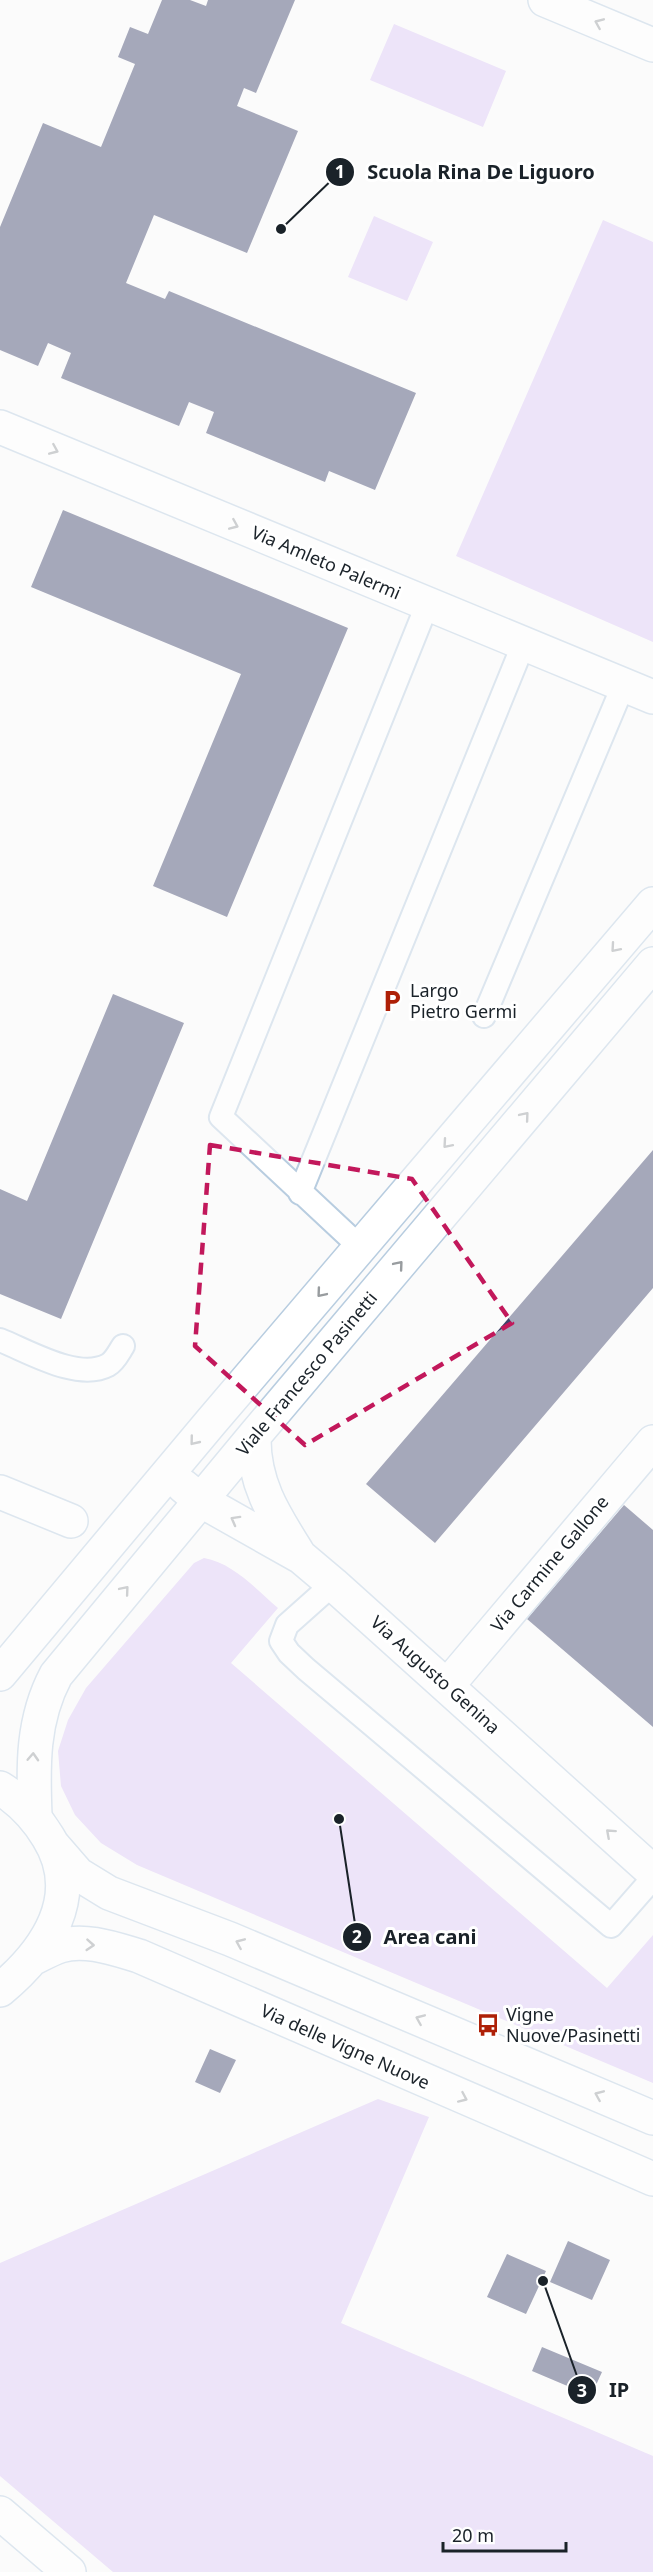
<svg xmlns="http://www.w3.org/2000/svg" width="653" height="2572" viewBox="0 0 653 2572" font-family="'Noto Sans',sans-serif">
  <rect width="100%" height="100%" fill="#fbfbfb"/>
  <path fill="#dbc7f5" d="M394 24 506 71 483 127 370 80Z
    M374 216 433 242 407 301 348 277Z
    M603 220 653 242V642L456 556Z
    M204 1558C233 1563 256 1589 278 1608L231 1663 607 1988 653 1935V2083L137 1865 101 1843 75 1815 61 1786 58 1751 68 1720 86 1688 194 1563Z
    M378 2099 429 2117 341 2323 653 2456V2572H113L0 2476V2263Z"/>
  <path fill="#3d436b" d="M162 0H190L206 6 208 0H295L256 93 244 88 237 106 298 131 247 253 154 215 126 283 165 299 169 291 416 393 375 490 329 471 325 482 206 433 214 412 189 402 179 426 61 378 71 353 48 343 38 366 0 350V227L43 123 101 147 135 64 118 57 130 27 148 34Z
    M63 510 348 628 227 917 153 886 241 674 31 587Z
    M113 994 184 1023 61 1319 0 1294V1189L27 1201Z
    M653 1150V1288L435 1543 366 1484Z
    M624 1505 653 1530V1727L527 1619Z
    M210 2049 236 2060 220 2093 195 2082Z
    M568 2241 610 2260 592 2300 550 2282Z
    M507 2254 546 2271 526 2314 487 2297Z
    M542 2347 602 2372 591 2396 532 2371Z"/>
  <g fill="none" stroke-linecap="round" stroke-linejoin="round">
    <g stroke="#b8cde0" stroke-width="26">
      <path id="lane" d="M484 1016 623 686
        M300 1193 523 645
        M360 1247 221 1117 427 605
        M0 1340C30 1352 78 1381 108 1365 115 1361 119 1352 123 1346
        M333 1584 287 1625 281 1641 289 1653 306 1669 611 1926 653 1878"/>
    </g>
    <g stroke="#b8cde0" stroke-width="36">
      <path id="street" d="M545 0 653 45
        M0 427 653 697
        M254 1436C253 1483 274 1515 298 1553
        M183 1486 200 1500 301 1557 333 1584 653 1872
        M0 1492 71 1521
        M0 1674 211 1422 653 904
        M447 1686 653 1442
        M35 1815C33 1766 32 1720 56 1675L254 1436 653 964
        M0 2513 69 2572"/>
    </g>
    <g stroke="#b8cde0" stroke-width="36">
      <path id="secondary" d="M0 1788C21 1801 36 1817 48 1837 85 1896 46 1952 0 1990
        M52 1844 78 1874 109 1893 230 1939 653 2118
        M34 1958C42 1954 51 1949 60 1946 85 1938 115 1949 139 1956L653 2179"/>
    </g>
    <use href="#lane" stroke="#fff" stroke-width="22"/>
    <use href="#street" stroke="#fff" stroke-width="33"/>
    <use href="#secondary" stroke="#fff" stroke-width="33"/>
  </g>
  <defs><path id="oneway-chevron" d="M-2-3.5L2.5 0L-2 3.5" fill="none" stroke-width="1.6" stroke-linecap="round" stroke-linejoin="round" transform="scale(1.5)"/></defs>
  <g stroke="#989c9f">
    <use href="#oneway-chevron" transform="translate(599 23) rotate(-157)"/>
    <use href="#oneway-chevron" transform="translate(54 450) rotate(23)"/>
    <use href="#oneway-chevron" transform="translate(234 525) rotate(23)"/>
    <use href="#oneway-chevron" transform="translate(615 948) rotate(131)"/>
    <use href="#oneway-chevron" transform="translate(525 1116) rotate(-50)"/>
    <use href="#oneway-chevron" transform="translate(447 1144) rotate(131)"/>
    <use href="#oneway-chevron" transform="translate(399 1265) rotate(-50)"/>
    <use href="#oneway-chevron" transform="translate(321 1293) rotate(130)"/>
    <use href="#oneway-chevron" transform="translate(194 1441) rotate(129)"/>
    <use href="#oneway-chevron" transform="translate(235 1520) rotate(-151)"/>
    <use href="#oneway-chevron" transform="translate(125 1590) rotate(-50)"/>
    <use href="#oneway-chevron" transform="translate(33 1757) rotate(-87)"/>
    <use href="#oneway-chevron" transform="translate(610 1833) rotate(-138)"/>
    <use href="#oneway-chevron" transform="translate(240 1943) rotate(-157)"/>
    <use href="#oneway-chevron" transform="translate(90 1945) rotate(4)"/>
    <use href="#oneway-chevron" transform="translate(420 2019) rotate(-157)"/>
    <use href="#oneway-chevron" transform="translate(599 2095) rotate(-157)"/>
    <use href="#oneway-chevron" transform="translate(463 2098) rotate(24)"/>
  </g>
  <path d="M0 0H653V2572H0ZM210 1145 412 1179 512 1323 305 1445 195 1346Z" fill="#fbfbfb" fill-opacity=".55" fill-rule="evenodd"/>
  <path fill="none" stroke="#c2185b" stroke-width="4.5" stroke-dasharray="12 8" stroke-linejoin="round" d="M210 1145 412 1179 512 1323 305 1445 195 1346Z"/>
  <defs>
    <g id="parking-bare" transform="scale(1.8)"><path d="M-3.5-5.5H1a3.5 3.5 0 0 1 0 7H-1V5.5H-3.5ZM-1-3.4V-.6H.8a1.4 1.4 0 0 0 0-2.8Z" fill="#ae2007" stroke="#fff" stroke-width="2.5" paint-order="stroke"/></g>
    <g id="bus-bare" transform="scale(1.8)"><path d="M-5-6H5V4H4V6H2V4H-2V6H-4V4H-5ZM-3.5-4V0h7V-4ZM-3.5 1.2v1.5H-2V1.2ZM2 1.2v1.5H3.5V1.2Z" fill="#ae2007" stroke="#fff" stroke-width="2.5" paint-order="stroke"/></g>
  </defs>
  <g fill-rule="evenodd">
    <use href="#parking-bare" x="392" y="1001"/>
    <use href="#bus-bare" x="488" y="2025"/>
  </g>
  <g text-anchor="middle" stroke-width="6" stroke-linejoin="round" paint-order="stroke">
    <g font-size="18" fill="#1a2229" stroke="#fff">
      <text transform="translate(326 563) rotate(23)" y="6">Via Amleto Palermi</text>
      <text transform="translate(307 1374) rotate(-50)" y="6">Viale Francesco Pasinetti</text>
      <text transform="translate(550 1564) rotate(-50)" y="6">Via Carmine Gallone</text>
      <text transform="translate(435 1675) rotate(42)" y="6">Via Augusto Genina</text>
      <text transform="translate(345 2047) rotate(24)" y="6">Via delle Vigne Nuove</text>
    </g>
    <g font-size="18" fill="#1a2229" stroke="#fff" text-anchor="start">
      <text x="410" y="997">Largo<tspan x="410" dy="21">Pietro Germi</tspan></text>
      <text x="506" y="2021">Vigne<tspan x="506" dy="21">Nuove/Pasinetti</tspan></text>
    </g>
  </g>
  <path fill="none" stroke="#1a2229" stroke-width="2" d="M281 229L340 172M339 1819L357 1937M543 2281L582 2390"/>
  <g fill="#1a2229" stroke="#fff" stroke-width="2">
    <circle cx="281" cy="229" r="6"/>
    <circle cx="339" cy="1819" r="6"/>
    <circle cx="543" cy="2281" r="6"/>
    <circle cx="340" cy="172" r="15"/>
    <circle cx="357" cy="1937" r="15"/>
    <circle cx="582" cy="2390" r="15"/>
  </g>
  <g font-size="18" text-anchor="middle" font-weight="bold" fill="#fff">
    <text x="340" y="178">1</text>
    <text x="357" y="1943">2</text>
    <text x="582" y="2397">3</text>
  </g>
  <g font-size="20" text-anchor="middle" font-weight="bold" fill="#1a2229" stroke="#fff" stroke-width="6" stroke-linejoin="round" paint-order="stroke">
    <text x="481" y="179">Scuola Rina De Liguoro</text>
    <text x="430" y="1944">Area cani</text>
    <text x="619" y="2397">IP</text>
  </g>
  <path d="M443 2542v9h123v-9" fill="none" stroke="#1a2229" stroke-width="3"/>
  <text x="452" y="2542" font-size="18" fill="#1a2229" stroke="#ffffff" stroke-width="4.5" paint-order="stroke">20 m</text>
</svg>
